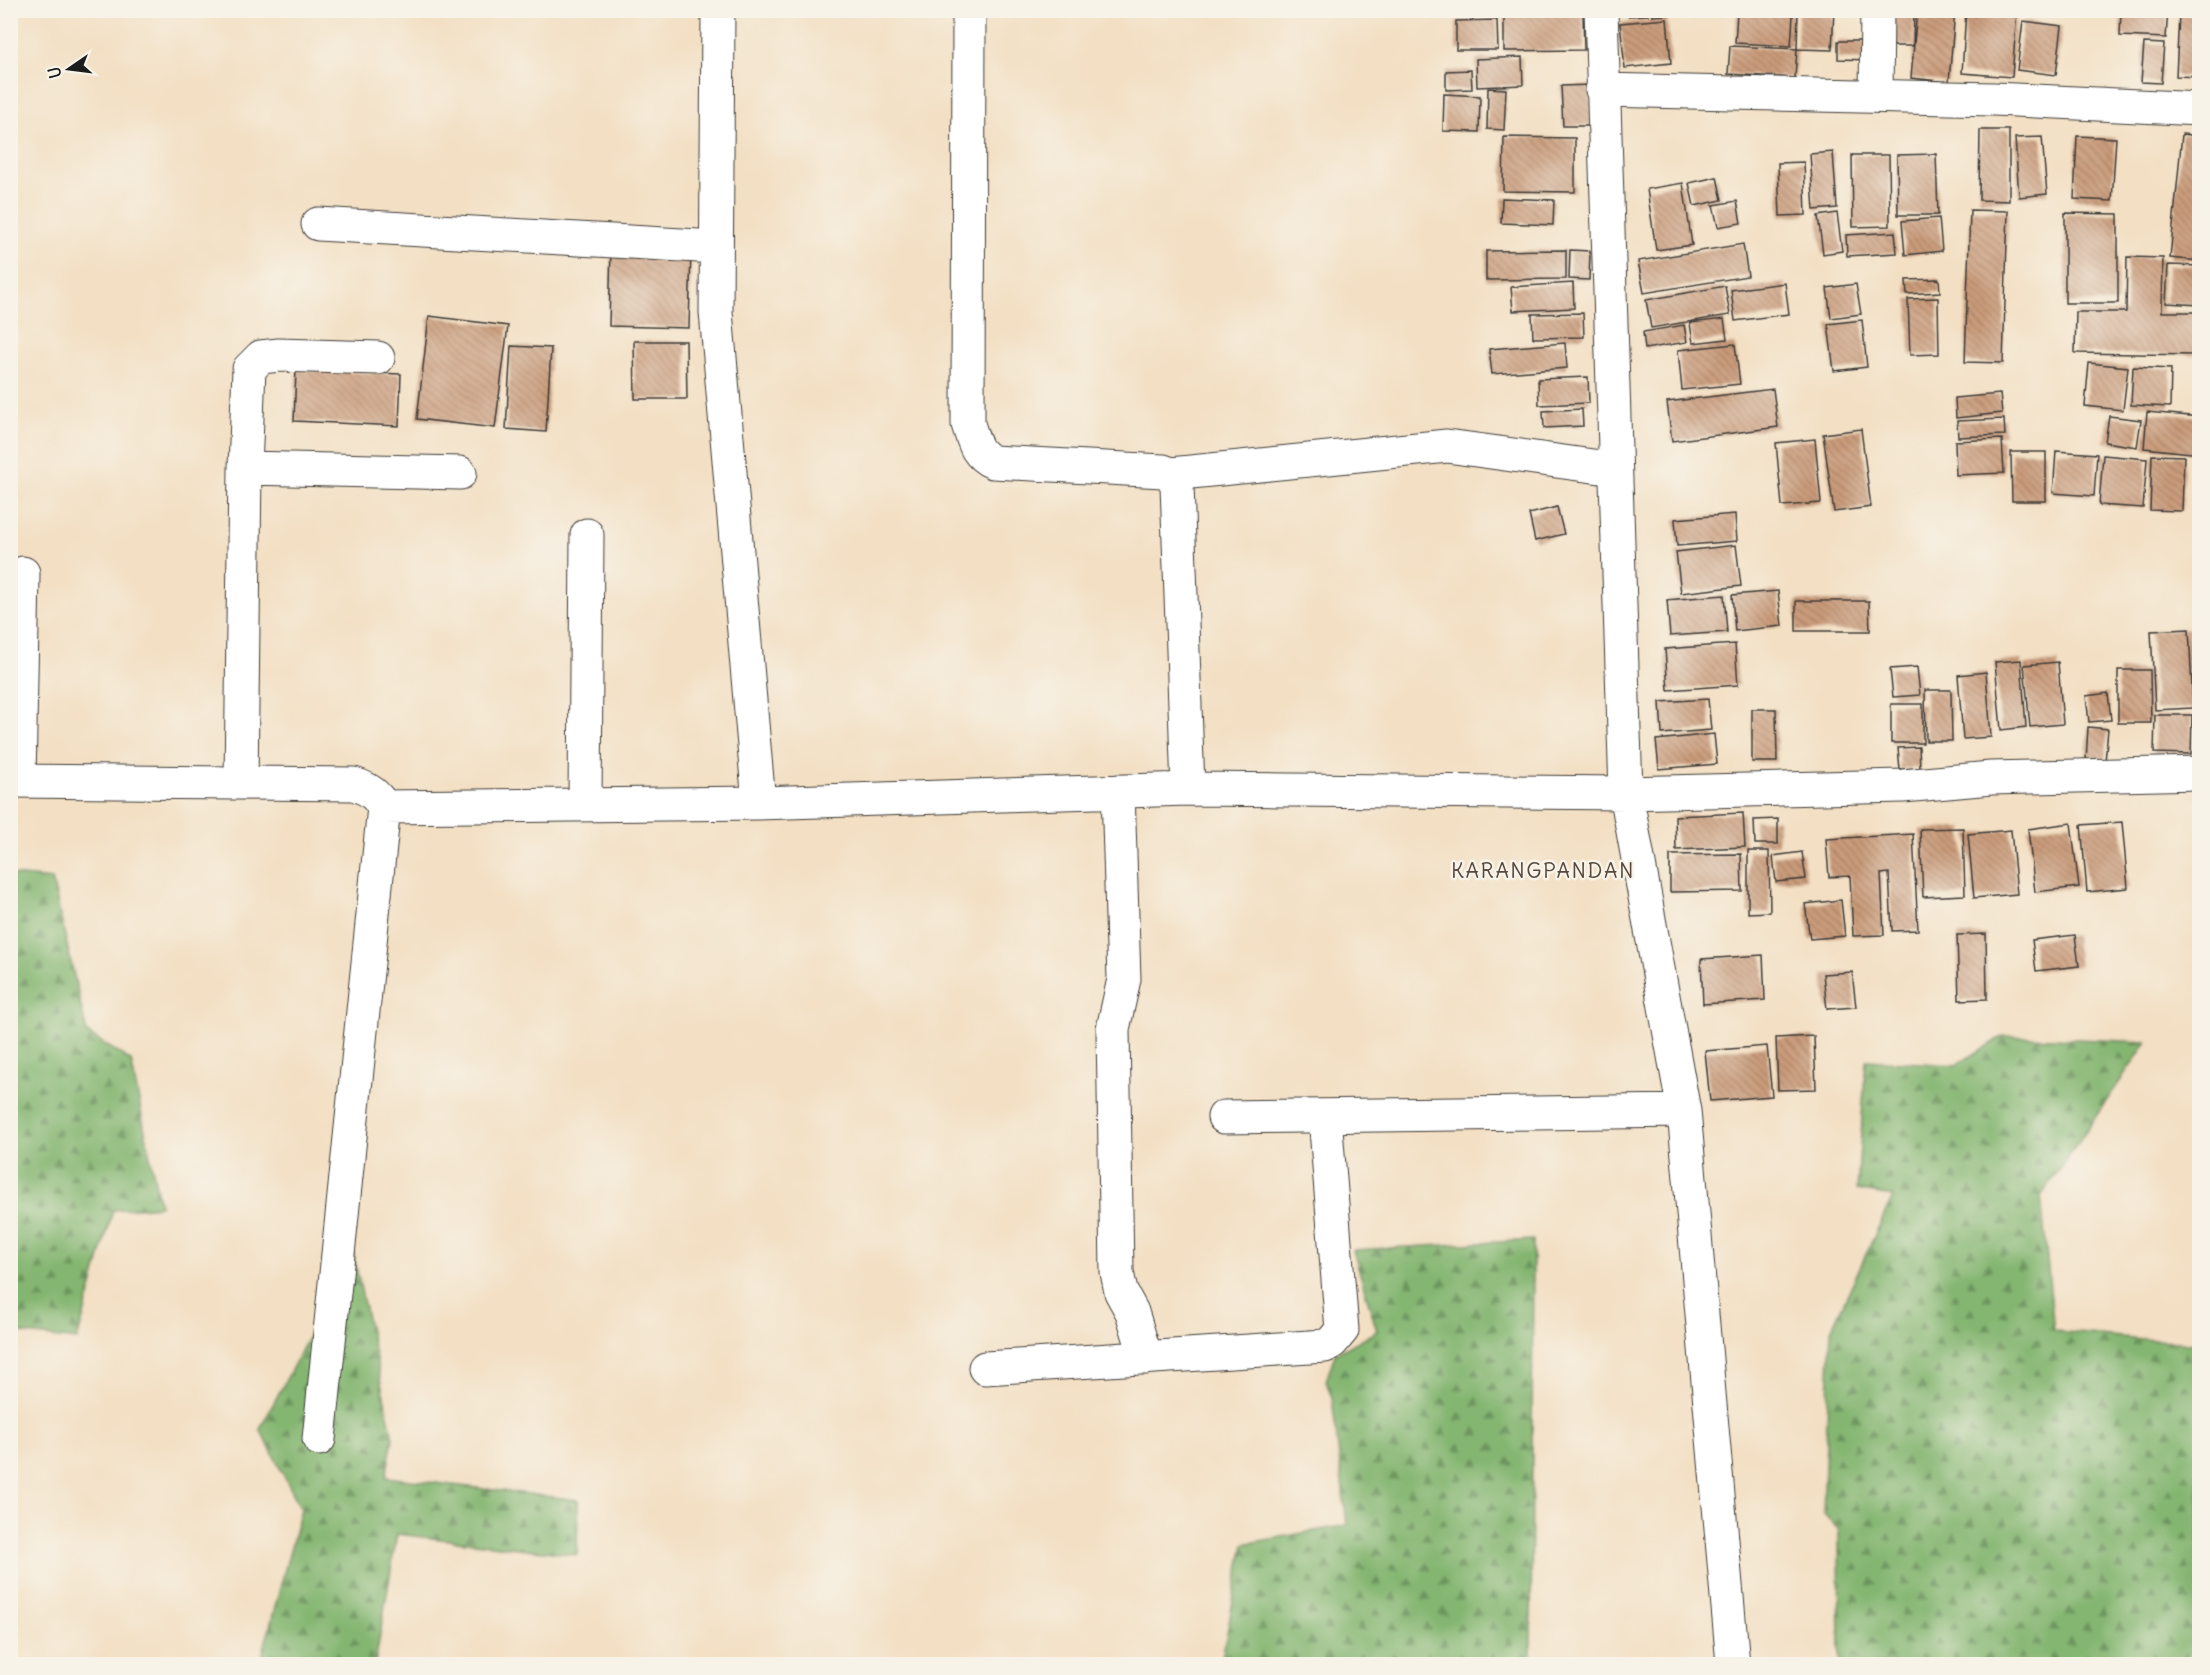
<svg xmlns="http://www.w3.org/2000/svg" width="2210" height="1675" viewBox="0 0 2210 1675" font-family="Delius,sans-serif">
  <defs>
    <pattern id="forest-firs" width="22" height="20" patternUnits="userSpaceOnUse" patternTransform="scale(1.5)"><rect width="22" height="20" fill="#84b671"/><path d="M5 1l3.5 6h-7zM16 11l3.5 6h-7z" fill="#6b935c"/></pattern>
    <pattern id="building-back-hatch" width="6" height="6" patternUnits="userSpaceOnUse" patternTransform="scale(1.5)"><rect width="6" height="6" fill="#cb9c7b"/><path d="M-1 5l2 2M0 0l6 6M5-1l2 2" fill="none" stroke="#a47e64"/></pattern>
  </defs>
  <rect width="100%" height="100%" fill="#f7f3e8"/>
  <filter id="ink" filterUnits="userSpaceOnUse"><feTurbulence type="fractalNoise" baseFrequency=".0167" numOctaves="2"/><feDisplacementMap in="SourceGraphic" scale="12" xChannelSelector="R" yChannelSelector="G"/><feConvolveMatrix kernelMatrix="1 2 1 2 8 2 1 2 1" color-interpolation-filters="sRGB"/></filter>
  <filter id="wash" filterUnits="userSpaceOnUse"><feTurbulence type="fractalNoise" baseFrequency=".008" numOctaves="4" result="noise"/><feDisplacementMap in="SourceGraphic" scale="24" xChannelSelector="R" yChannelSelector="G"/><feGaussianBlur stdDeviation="1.35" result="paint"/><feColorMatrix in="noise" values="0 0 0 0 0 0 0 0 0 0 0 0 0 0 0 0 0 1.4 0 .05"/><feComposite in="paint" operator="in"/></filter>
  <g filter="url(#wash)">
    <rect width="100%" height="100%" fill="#f3dfc3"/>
    <path fill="url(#forest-firs)" stroke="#506946" stroke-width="1.5" d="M11 875 52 879 87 1033 131 1061 160 1206 113 1210 77 1340 11 1332Z
      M2004 1036 2147 1042 2041 1196 2054 1331 2199 1344V1664H1840L1839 1530 1823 1513 1831 1330 1893 1196 1857 1190 1866 1060 1956 1065Z
      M1533 1240 1531 1664H1221L1244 1544 1347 1525 1332 1398 1326 1381 1335 1354 1377 1331 1353 1250Z
      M353 1253 393 1438 386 1477 578 1500 577 1555 397 1534 375 1664H260L301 1509 260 1429Z"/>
    <g id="blocks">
      <path fill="url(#building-back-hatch)" d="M1439 10H1463V12L1440 13Z
        M1628 10H1647L1648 15 1628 16Z
        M1652 10H1681V14L1653 16Z
        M1798 10H1834L1832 50 1797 49Z
        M1879 10H1914L1913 46H1879Z
        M1917 10H1955L1949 82 1911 78Z
        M1966 10H2017L2012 77 1962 73Z
        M2121 10H2168L2166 38 2120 36Z
        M1583 12 1584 50 1504 51V13Z
        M1737 12 1793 15 1791 46 1735 43Z
        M2179 14 2200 15V77L2176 76Z
        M1667 19 1671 63 1625 68 1620 23Z
        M1497 20 1498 50H1456V21Z
        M2023 21 2062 26 2056 75 2017 70Z
        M1838 41H1870V60L1838 59Z
        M2144 43 2164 44 2161 83 2141 82Z
        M1730 46 1797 49 1795 78 1728 74Z
        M1522 57 1523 85 1477 87 1476 59Z
        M1471 70 1472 89 1446 90V71Z
        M1591 85 1592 126H1563L1561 86Z
        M1488 88 1506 89 1504 130 1487 129Z
        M1444 94 1480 96 1479 132 1443 131Z
        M1980 130H2009V201L1979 200Z
        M2182 134 2200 136V261L2170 258Z
        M2077 136 2116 138 2112 201 2074 199Z
        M1504 137 1575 138V192L1503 191Z
        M2042 137 2047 194 2019 197 2015 138Z
        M1833 152 1837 208 1814 210 1810 154Z
        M1936 154 1938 215H1898L1897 155Z
        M1852 155H1889L1890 226 1853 227Z
        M1804 162 1806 215 1780 216 1778 163Z
        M1717 177 1722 200 1694 206 1689 183Z
        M1683 183 1692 245 1656 250 1647 189Z
        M1502 198 1554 200 1553 225 1501 223Z
        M1737 201 1741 223 1718 227 1713 205Z
        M1970 210 2008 211 2003 363 1965 362Z
        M1837 213 1842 251 1823 254 1818 216Z
        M2065 213 2118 214V303H2065Z
        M1939 218 1942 251 1905 255 1902 221Z
        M1895 232 1897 253 1847 256 1846 235Z
        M1743 244 1748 276 1644 293 1638 261Z
        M611 247 691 249 689 328 609 326Z
        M1566 250V279L1486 280V251Z
        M1570 250 1590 251 1589 280 1569 279Z
        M2127 257 2163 258 2162 312H2196L2195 355 2075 353 2076 312H2126Z
        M2168 265 2200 266V305L2166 303Z
        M1939 279 1940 292 1907 294 1906 280Z
        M1573 283 1574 308 1513 311 1511 287Z
        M1785 283 1789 314 1735 321 1731 290Z
        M1856 284 1861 314 1831 318 1827 288Z
        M1725 286 1730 315 1651 328 1646 300Z
        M1938 298 1939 354 1910 355 1908 299Z
        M1583 313 1584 337 1533 338 1532 314Z
        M429 316 508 326 495 428 417 419Z
        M1724 319 1727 339 1693 343 1690 323Z
        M1862 320 1867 367 1834 371 1828 324Z
        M1684 325 1687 342 1645 349 1643 332Z
        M634 341H686L687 399H635Z
        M1565 343 1567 368 1492 374 1489 349Z
        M1735 344 1740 384 1682 390 1678 350Z
        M511 346 551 348 546 432 506 429Z
        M2089 363 2128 367 2123 410 2085 406Z
        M2133 367 2171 369 2170 407 2131 405Z
        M296 370 401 374 399 426 294 421Z
        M1588 377 1589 403 1539 405 1538 379Z
        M1773 389 1778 427 1672 441 1667 402Z
        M2000 394 2002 413 1956 418 1955 398Z
        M1582 409 1583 426 1544 428 1543 411Z
        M2147 412 2200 417V454L2144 448Z
        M2109 416 2141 420 2137 447 2105 442Z
        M2004 419 2005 435 1958 437 1957 421Z
        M1861 429 1871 507 1834 512 1823 434Z
        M1815 439 1821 503 1782 506 1776 443Z
        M2002 439 2004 473 1956 475 1955 441Z
        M2056 451 2097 454 2094 496 2053 493Z
        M2011 452H2046V501H2012Z
        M2103 455 2147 459 2143 508 2099 505Z
        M2152 455 2184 456 2182 511 2150 510Z
        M1557 507 1564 534 1535 541 1529 514Z
        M1735 514 1737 541 1677 546 1675 519Z
        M1736 545 1741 586 1681 593 1676 552Z
        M1778 591 1782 626 1735 631 1732 595Z
        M1724 595 1727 632 1670 636 1667 600Z
        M1796 601H1869L1870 631H1796Z
        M2189 629 2193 708 2155 710 2151 631Z
        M1735 644 1738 685 1668 690 1665 649Z
        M2021 660 2026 727 2001 730 1995 662Z
        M2058 662 2063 724 2030 727 2024 665Z
        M1917 667 1920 695 1893 697 1890 669Z
        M2118 670H2150L2151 723H2118Z
        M1986 672 1991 737 1963 739 1958 675Z
        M1925 690H1951L1952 741H1926Z
        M2108 693 2111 720 2089 722 2086 696Z
        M1708 699 1711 730 1662 734 1660 702Z
        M1891 704H1923V743H1891Z
        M1752 709H1776L1777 762H1752Z
        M2155 715H2192L2191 754 2154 753Z
        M2088 727 2108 729 2105 762 2086 761Z
        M1714 734 1717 764 1659 769 1656 740Z
        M1919 747 1920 768 1900 769 1898 748Z
        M1743 813 1745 847 1676 850 1675 816Z
        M1778 819V844H1755L1754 820Z
        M2122 822 2128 888 2087 892 2081 825Z
        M2071 823 2079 887 2035 892 2028 829Z
        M1963 828 1965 895 1923 897 1920 829Z
        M2011 830 2017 894 1974 898 1968 834Z
        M1913 834 1918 930 1892 931 1889 873 1881 874 1884 935 1853 936 1850 876 1829 877 1826 839Z
        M1748 851H1769L1770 912 1748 913Z
        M1802 852 1806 879 1776 882 1773 856Z
        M1741 854 1742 891 1670 892V855Z
        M1841 900 1845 936 1810 939 1805 904Z
        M1986 934 1987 999 1959 1000 1957 935Z
        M2075 935 2079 966 2036 971 2032 940Z
        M1763 955 1765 1000 1703 1004 1701 959Z
        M1852 972 1856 1007 1827 1009 1823 974Z
        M1814 1036 1816 1089 1778 1090 1776 1038Z
        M1767 1046 1772 1096 1710 1101 1705 1051Z"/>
    </g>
  </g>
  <g filter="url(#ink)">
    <use href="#blocks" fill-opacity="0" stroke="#3c3935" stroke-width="1.5"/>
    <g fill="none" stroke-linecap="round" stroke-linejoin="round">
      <g stroke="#3c3935" stroke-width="35">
        <path id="minor" d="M718 10 716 312 759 803
          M969 10 968 424C974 442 976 455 993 462L1163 471 1171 474 1177 485 1188 789
          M1601 10 1626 793 1684 1111 1733 1664
          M1602 90 1994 99 2200 109
          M1876 96 1877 10
          M318 224 716 247
          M245 468 460 473
          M1171 474 1447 446 1615 469
          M10 781 354 784C369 789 376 794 384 807L759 803 1188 789 1626 793 1903 786 1991 778 2200 773
          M19 781 23 573
          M241 783 245 468 249 369 261 357 279 355 378 358
          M1118 791 1124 979 1113 1029 1117 1272 1121 1292 1132 1312 1146 1358
          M585 804 587 535
          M1224 1117 1684 1111
          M985 1368 1325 1346 1332 1342 1342 1330 1325 1116
          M319 1439 384 807"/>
      </g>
      <use href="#minor" stroke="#fff" stroke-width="33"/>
    </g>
  </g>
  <g text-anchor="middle" stroke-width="5" stroke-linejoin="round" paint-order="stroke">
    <g font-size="21" letter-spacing="1.5" fill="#59493d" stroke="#f7f3e8">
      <text x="1543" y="878">KARANGPANDAN</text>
    </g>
  </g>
  <rect width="2210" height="1675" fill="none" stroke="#f7f3e8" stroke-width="36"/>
  <g transform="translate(69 69) rotate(256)" stroke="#f7f3e8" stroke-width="4.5" paint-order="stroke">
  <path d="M0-4.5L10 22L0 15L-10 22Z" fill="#1c1c1c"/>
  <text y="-9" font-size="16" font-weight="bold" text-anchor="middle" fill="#1c1c1c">U</text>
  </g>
</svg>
